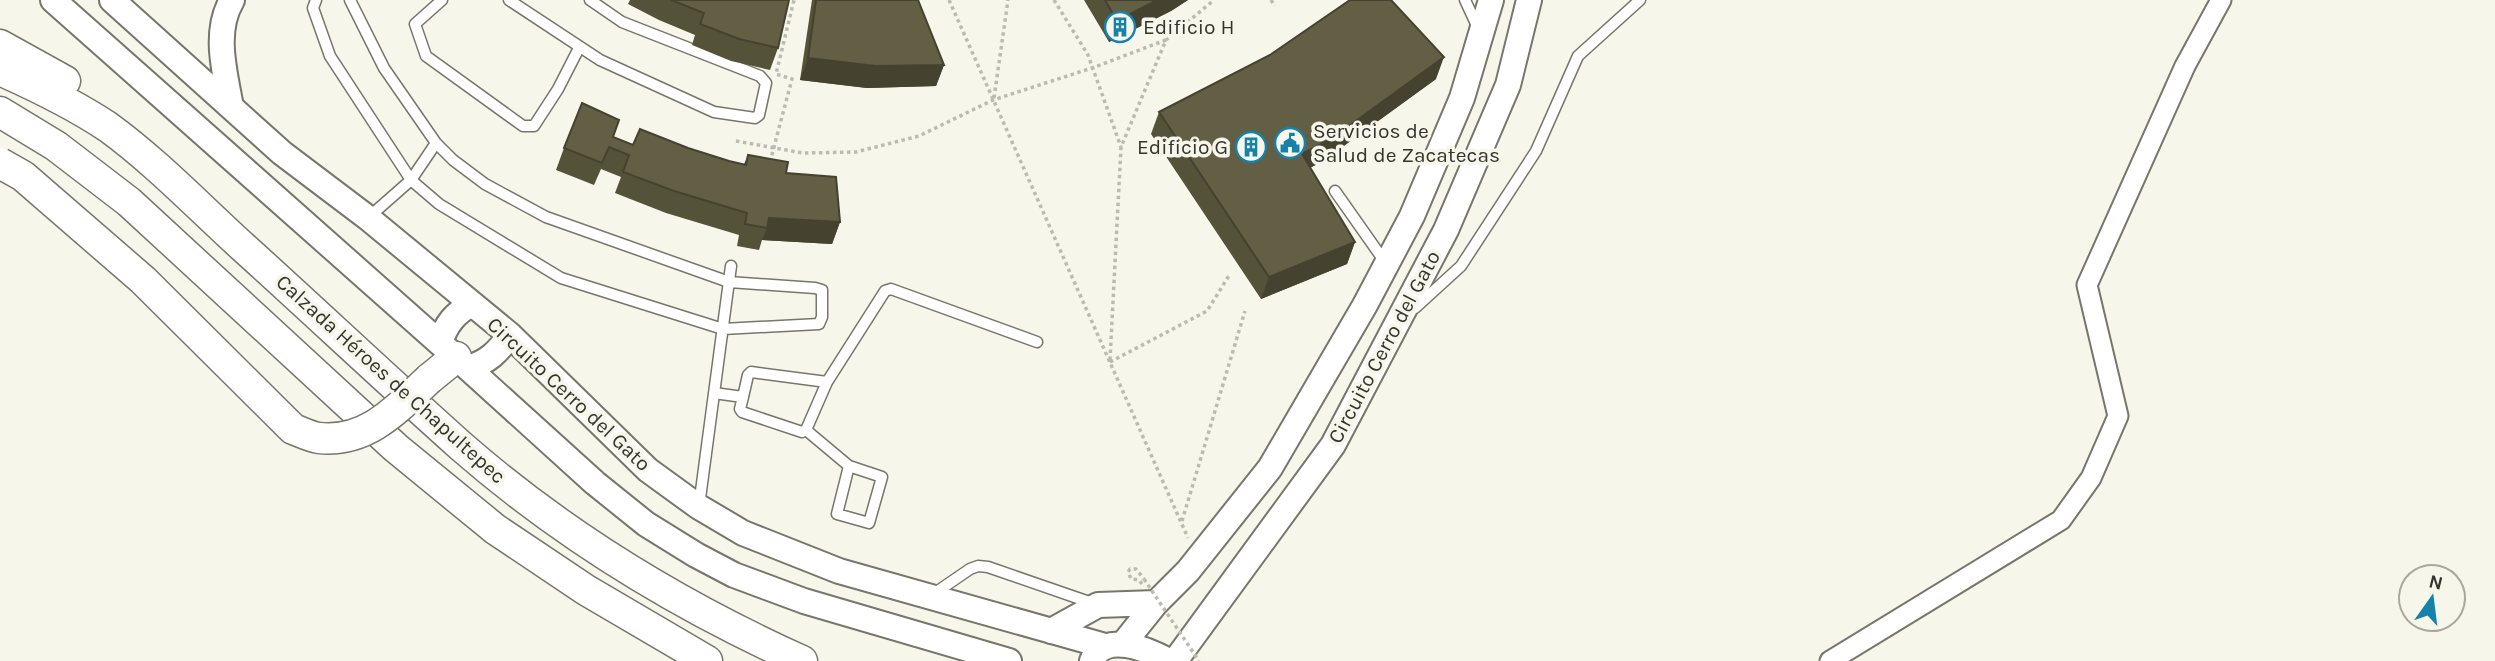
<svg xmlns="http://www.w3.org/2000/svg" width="2495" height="661" viewBox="0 0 2495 661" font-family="Karla,sans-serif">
  <rect width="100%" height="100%" fill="#f7f6ea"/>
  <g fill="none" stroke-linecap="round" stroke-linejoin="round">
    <g stroke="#77766b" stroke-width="13">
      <path id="service" d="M316 0 313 8 330 56 411 180 439 204 561 278 723 329 819 324 822 317V290L815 288 729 282 546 217 485 184 453 160 436 143 384 68 350 0
        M442 0 415 24 426 56 523 126H534L558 89 579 48
        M509 0 600 60 714 112 755 118 759 115 766 83 760 76 622 22 590 0
        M1465 0 1478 28
        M1335 191 1385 262
        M369 217 411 180 436 143
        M1415 308 1461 266 1536 151 1578 56 1640 0
        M714 393 743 397 748 375 751 372 827 382 885 291 891 289 1037 342
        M743 397 740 409 742 412 802 432 806 430 827 382
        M806 430 849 466 882 477 869 523 837 514 849 466
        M699 506 731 266
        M932 595 970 569 978 566 988 567 1095 604"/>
    </g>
    <g stroke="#77766b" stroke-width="23">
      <path id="minor" d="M1830 661 2061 520 2091 478 2118 416 2087 285 2185 66 2221 0"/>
    </g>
    <g stroke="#77766b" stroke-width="28">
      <path id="tertiary" d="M53 0 468 368 595 483 646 524 696 555 734 575 804 601 1009 661
        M112 0 282 153 368 218 510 335 648 470 699 507 743 533 839 571 1105 646
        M231 107C225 73 213 32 232 0
        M440 343C446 324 455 313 472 304
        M468 368C488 362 498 352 510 335
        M1051 631 1098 605 1156 603
        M1123 644 1156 603 1188 571 1270 468 1365 305 1412 216 1462 98 1491 0
        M1092 661C1103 630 1149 650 1169 661
        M1175 661 1333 445 1446 230 1508 85 1529 0"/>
    </g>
    <g stroke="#77766b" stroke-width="33">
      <path id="primary" d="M0 45 65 81
        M0 70C36 86 75 105 108 127 156 162 199 207 243 247 316 313 388 381 462 447 563 535 680 606 802 661
        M0 112 56 146 129 202 396 448 495 529 586 590 707 661
        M429 379 456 357"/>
    </g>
    <path stroke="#bcbbb2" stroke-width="3.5" stroke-dasharray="3.5 3.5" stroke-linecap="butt" d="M949 0 1188 538
      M1054 0 1088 55 1121 147
      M1271 0 1275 6
      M994 98 1008 0
      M736 141 803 153 856 152 919 136 993 100 1092 68 1166 40
      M770 162 792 79 776 74 794 0
      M1110 360 1121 147 1166 40 1214 0
      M1110 362 1207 311 1230 274
      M1182 521 1245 311
      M1142 584 1139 580 1131 579 1128 572 1130 569H1136L1144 579"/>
    <use href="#service" stroke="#fff" stroke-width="10"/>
    <use href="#minor" stroke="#fff" stroke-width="19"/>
    <use href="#tertiary" stroke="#fff" stroke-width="24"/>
    <use href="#primary" stroke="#fff" stroke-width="30"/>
    <g stroke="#77766b" stroke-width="33" stroke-linecap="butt">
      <path id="primary-bridge" d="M0 163 23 176 143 280 293 429C301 432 311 437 319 438 367 443 397 409 429 379"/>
    </g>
    <path stroke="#bcbbb2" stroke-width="3.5" stroke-dasharray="3.5 3.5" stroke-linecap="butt" d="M1144 579 1199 661"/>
    <use href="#primary-bridge" stroke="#fff" stroke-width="30"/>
  </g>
  <path fill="#55523a" d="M630 0H789L778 48 770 70 731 61 692 45 695 35 659 20 628 4Z
    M812 0H918L944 65 936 86 867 88 800 80Z
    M1084 0H1188L1171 11 1109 42Z
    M1436 79 1323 161 1310 168 1355 242 1347 264 1261 299 1151 134 1159 112Z
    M619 120 613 137 633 145 688 148 729 161 744 164 748 155 840 222 832 244 762 240 759 250 737 246 739 235 666 213 615 193 621 177 601 169 594 185 556 170 564 148Z"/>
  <path fill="#454230" d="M1157 0H1188L1171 11 1109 42 1117 21Z
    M1444 57 1436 79 1323 161 1294 176 1302 154Z
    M808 58 944 65 936 86 867 88 800 80Z
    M769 218 840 222 832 244 762 240 767 228Z
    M1355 242 1347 264 1261 299 1269 277Z"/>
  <path fill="#635f44" stroke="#454230" stroke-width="2" d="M671 0H789L778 48 739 39 700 24 704 13Z
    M816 0H918L944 65 875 66 808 58Z
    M1105 0H1157L1117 21Z
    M1350 0H1391L1444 57 1331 139 1302 154 1355 242 1269 277 1159 112 1270 55Z
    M582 103 619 120 613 137 633 145 640 129 688 148 729 161 746 165 748 155 788 162 786 173 836 177 840 222 769 218 767 228 745 224 747 213 674 191 623 172 629 155 609 147 602 163 564 148Z"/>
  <defs>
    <g id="building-ring" transform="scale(1.575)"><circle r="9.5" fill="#f7f6ea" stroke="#1582aa" stroke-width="1.5"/><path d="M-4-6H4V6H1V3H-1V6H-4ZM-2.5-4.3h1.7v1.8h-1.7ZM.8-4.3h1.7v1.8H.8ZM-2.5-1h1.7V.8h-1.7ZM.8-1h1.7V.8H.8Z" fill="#1582aa"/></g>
    <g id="civic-ring" transform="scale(1.575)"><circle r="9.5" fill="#f7f6ea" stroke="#1582aa" stroke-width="1.5"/><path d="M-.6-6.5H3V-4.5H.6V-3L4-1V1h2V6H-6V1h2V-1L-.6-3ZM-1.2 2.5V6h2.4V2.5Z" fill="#1582aa"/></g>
  </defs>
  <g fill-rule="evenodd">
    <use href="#building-ring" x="1120" y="27"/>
    <use href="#civic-ring" x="1290" y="143"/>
    <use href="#building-ring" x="1251" y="147"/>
  </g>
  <g text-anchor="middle" stroke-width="7" stroke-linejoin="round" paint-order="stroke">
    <g font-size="21" fill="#34332f" stroke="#f7f6ea" text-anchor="start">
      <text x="1143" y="34">Edificio H</text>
      <text x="1313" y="138">Servicios de<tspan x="1313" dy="24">Salud de Zacatecas</tspan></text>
      <text x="1228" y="154" text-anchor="end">Edificio G</text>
    </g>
    <g font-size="21" fill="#34332f" stroke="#f7f6ea">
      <text transform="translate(1384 347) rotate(-62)" y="7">Circuito Cerro del Gato</text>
      <text transform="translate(391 379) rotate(42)" y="7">Calzada Héroes de Chapultepec</text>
      <text transform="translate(569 394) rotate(43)" y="7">Circuito Cerro del Gato</text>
    </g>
  </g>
  <g transform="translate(2432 598) rotate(14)"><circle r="33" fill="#f7f6ea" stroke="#a9a89f" stroke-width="2"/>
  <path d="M0-5L12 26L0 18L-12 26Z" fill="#1582aa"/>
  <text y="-10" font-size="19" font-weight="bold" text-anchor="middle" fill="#34332f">N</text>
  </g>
</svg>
